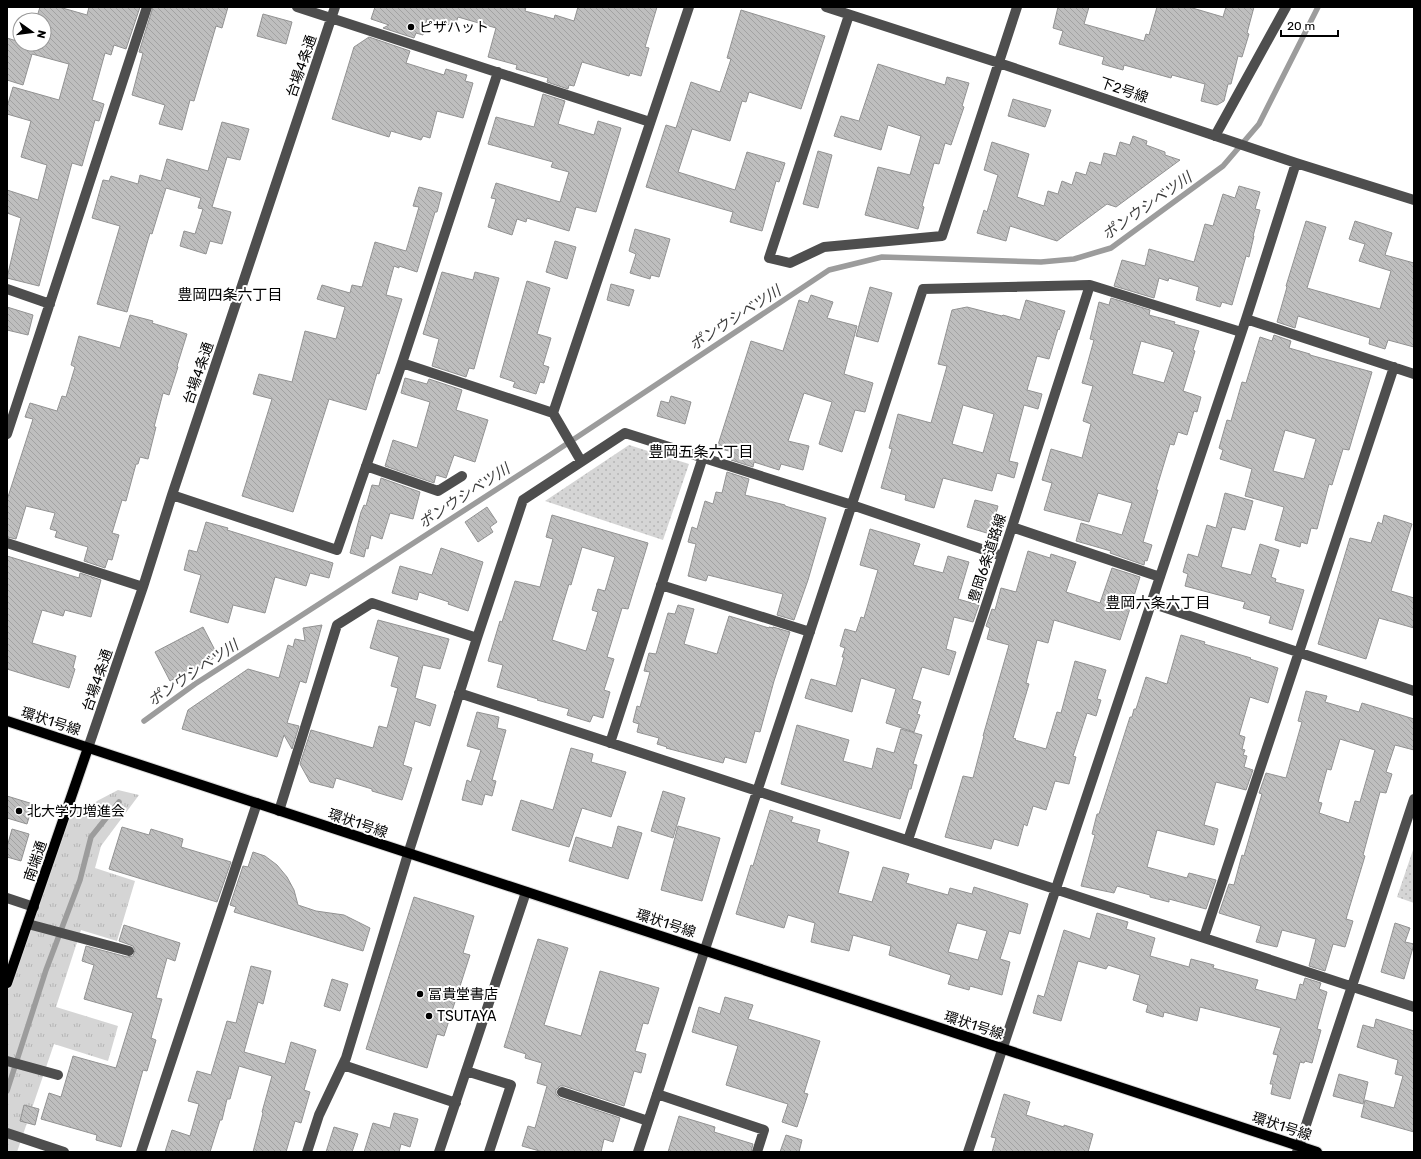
<svg xmlns="http://www.w3.org/2000/svg" width="1421" height="1159" viewBox="0 0 1421 1159" font-family="Rubik,'Noto Sans JP',sans-serif">
  <defs>
    <pattern id="grass-tufts" width="24" height="20" patternUnits="userSpaceOnUse"><rect width="24" height="20" fill="#d5d5d5"/><path d="M3 7l-1-3M5 7V3M7 7l1-3M15 17l-1-3M17 17v-4M19 17l1-3" fill="none" stroke="#b5b5b5"/></pattern>
    <pattern id="park-dots" width="8" height="8" patternUnits="userSpaceOnUse"><rect width="8" height="8" fill="#d5d5d5"/><path d="M2 2h.1M6 6h.1" fill="none" stroke="#b5b5b5" stroke-width="1.8" stroke-linecap="round"/></pattern>
    <pattern id="building-back-hatch" width="6" height="6" patternUnits="userSpaceOnUse"><rect width="6" height="6" fill="#bebebe"/><path d="M-1 5l2 2M0 0l6 6M5-1l2 2" fill="none" stroke="#a2a2a2"/></pattern>
  </defs>
  <rect width="100%" height="100%" fill="#fff"/>
  <path fill="url(#grass-tufts)" d="M118 790 139 795 101 846 95 868 135 881 117 941 81 930 56 1007 118 1026 108 1061 54 1044 17 1152H7V983L68 807 86 812 97 801Z"/>
  <path fill="url(#park-dots)" d="M629 445 689 464 663 540 545 501Z
    M1414 847V903L1397 897Z"/>
  <g fill="none" stroke-linecap="round" stroke-linejoin="round">
    <path stroke="#9c9c9c" stroke-width="5.5" d="M144 721 195 684 550 455 829 270 882 257 1041 262 1074 259 1111 248 1223 166 1259 124 1318 7
      M7 1091 46 970 80 880 91 837 119 802"/>
  </g>
  <path fill="url(#building-back-hatch)" stroke="#929292" fill-rule="evenodd" d="M40 7H59L87 15 89 7H140L126 49 114 45 111 55 105 53 92 100 104 104 99 121 95 120 82 166 72 163 39 286 7 278 21 218 7 213V190L38 200 47 165 21 157 31 121 7 114V107L13 87 59 100 69 64 32 54 23 85 7 80V38L20 42V44H44V20H36Z
    M153 7H228L222 28 216 26 194 101 190 100 182 130 159 124 165 105 132 95 143 53 139 52Z
    M375 7H526L525 11 554 19 555 15 574 21 578 7H657L645 47 649 48 641 76 630 73 629 76 582 62 574 86 569 85 568 89 547 82 548 78 516 69 517 65 488 57 496 28 458 17 455 26 427 19 423 35 416 33 414 38 383 28 389 25 371 19Z
    M1058 7H1089L1084 24 1144 41 1146 34 1149 35 1157 7H1189L1223 17 1226 7H1254L1247 33 1249 34 1242 57 1238 56 1231 84H1228L1224 101 1217 105 1201 101 1205 84 1172 75 1171 78 1124 65 1123 70 1102 64 1104 57 1059 44 1063 31 1053 28Z
    M741 10 825 36 801 109 749 92 746 102 742 101 730 141 692 129 678 172 735 190 747 152 785 163 779 182 776 181 762 231 730 222 733 212 646 187 666 125 676 128 691 82 720 92 731 59 727 58Z
    M263 14 292 22 286 44 257 36Z
    M369 37 410 51 406 63 444 75 446 69 467 75 465 81 473 83 463 118 437 111 430 138 423 136 421 140 391 131 389 137 332 119 354 47Z
    M878 64 945 85 947 77 969 83 962 106 964 107 951 145 945 143 939 164 934 163 922 206 924 207 918 229 865 215 878 167 910 175 921 136 888 125 881 150 834 136 841 116 859 121Z
    M543 94 565 101 558 124 594 135 598 121 621 128 596 212 576 207 569 231 527 218 526 222 517 219 512 235 488 227 496 199 491 198 496 183 560 202 569 172 551 167 553 162 488 144 496 117 534 127Z
    M1013 99 1051 110 1045 127 1008 116Z
    M222 122 249 129 240 160 227 157 212 207 231 212 222 244 210 241 206 254 180 246 184 231 195 234 203 209 198 208 201 198 166 188 152 234 150 233 127 312 97 304 120 226 92 218 103 180 109 181 111 176 138 184 140 175 161 181 167 159 208 171Z
    M1133 136 1147 141 1146 145 1165 152V155L1180 160 1116 207 1107 204 1057 241 1010 226 1006 241 977 233 984 210 987 212 998 175 984 170 992 142 1029 154 1017 197 1044 206 1048 191 1058 194 1062 181 1072 185 1076 172 1086 175 1090 162 1101 165 1104 153 1116 156 1120 142 1130 145Z
    M818 151 832 155 818 208 803 204Z
    M1239 186 1260 192 1255 209 1260 210 1253 236H1254L1249 257 1246 256 1232 305 1222 302 1220 307 1196 300 1199 287 1169 278 1168 281 1159 278 1154 298 1114 286 1122 260 1145 266 1149 249 1194 262 1205 224 1213 226 1223 194 1235 198Z
    M419 187 442 193 437 212H435L417 272 399 266V268L394 266 386 295 402 299 379 374 377 373 366 410 329 399 293 512 242 496 272 399 253 394 259 374 292 382 305 331 336 339 345 307 317 299 322 285 350 293 352 285 362 287 375 242 406 251 419 207 413 206Z
    M1306 221 1326 227 1307 288 1380 309 1391 271 1359 261 1365 244 1349 239 1355 221 1392 233 1385 255 1414 263V347L1388 340 1385 349 1369 344 1370 338 1298 316 1295 328 1277 322 1287 287 1286 286Z
    M635 229 670 239 659 277 651 275 650 279 630 273 636 254 629 251Z
    M555 241 576 247 567 279 546 272Z
    M442 272 473 280 475 272 499 278 474 369 469 368 466 377 432 366 439 339 423 334Z
    M527 281 550 288 537 334 551 338 543 365 549 367 544 383 540 382 536 394 513 387 515 382 500 377Z
    M611 284 634 290 629 306 607 300Z
    M870 287 892 293 878 342 856 336Z
    M811 295 833 302 827 318 857 326 844 374 873 383 865 412 855 410 842 452 819 444 832 402 804 393 788 441 809 446 803 470 781 464 779 470 754 462 753 467 731 460 733 452 717 448 751 341 783 351 799 300 808 303Z
    M1111 298 1150 310 1149 315 1175 322 1174 324 1199 331 1193 350 1195 351 1183 391 1201 397 1197 412 1194 411 1187 435 1178 432 1174 445 1170 444 1156 490H1158L1155 500 1143 542 1152 545 1147 561 1145 560 1144 565 1110 553 1111 551 1076 541 1081 523 1122 535 1132 503 1098 493 1089 522 1044 510 1052 483 1042 480 1051 449 1082 458 1091 424 1083 421 1093 386 1082 383 1094 340 1090 339 1099 302 1109 305ZM1141 341 1172 350 1171 351 1174 352 1164 383 1132 374Z
    M1026 300 1065 311 1059 330 1058 329 1049 359 1037 356 1027 390 1042 394 1038 409 1024 405 1009 461 1018 463 1014 478 997 473 992 491 943 478 934 508 905 500 906 495 881 488 892 449 889 448 898 414 931 423 947 366 938 364 952 310 967 307 1002 316 1003 315 1020 320ZM963 405 994 414 983 453 952 444Z
    M7 307 33 315 28 335 7 330Z
    M130 315 153 321 152 323 187 334 177 366 178 367 169 395 163 393 154 427H156L148 459 140 457 138 464H136L126 501 122 500 112 533 119 535 112 560 108 559 105 568 84 561 88 547 55 537 57 531 50 529 55 513 26 506 16 539 7 537V500L33 419 25 417 30 403 57 411 62 396 66 397 75 367 71 365 79 336 120 348Z
    M1274 335 1291 341 1289 348 1310 354V355L1372 372 1349 450 1343 449 1332 485 1329 484 1317 529 1311 528 1307 544 1301 542 1300 547 1275 540 1284 507 1245 496 1252 469 1220 459 1223 450 1219 448 1227 420 1231 421 1242 382 1246 383 1260 337 1272 341ZM1285 430 1316 439 1304 479 1273 471Z
    M405 378 427 384 429 379 462 390 456 410 488 420 475 462 454 455 446 478 436 475 434 483 385 466 393 440 417 448 430 402 401 393Z
    M671 396 691 402 685 424 657 416 661 401 669 403Z
    M727 472 749 479 745 495 785 505V506L826 518 808 580 794 620 777 615 783 594 708 575 706 581 688 576 696 544 688 542 692 527 697 529 705 501 713 504 716 492 722 493Z
    M381 478 420 492 413 519 390 513 382 539 371 535 368 549 366 548 364 557 350 553 361 512 364 505 366 506 372 485 379 486Z
    M1225 493 1253 501 1245 530 1232 527 1221 567 1251 575 1260 544 1279 550 1271 577 1276 579 1275 582 1304 590 1292 630 1269 623 1271 616 1243 608 1245 602 1185 586 1188 574 1183 572 1188 554 1198 557 1207 525 1216 528Z
    M975 500 998 506 990 534 967 527Z
    M487 507 497 522 490 527 493 532 478 542 465 522Z
    M552 515 648 543 628 609 622 608 607 657 614 659 604 690 610 692 603 718 593 715 590 722 567 715 569 709 537 700 538 699 497 687 503 665 488 661 500 621 502 622 515 581 540 587 553 539 546 537ZM582 547 615 557 605 591 598 589 592 610 598 612 586 651 552 640 569 584 571 585Z
    M1384 515 1412 524 1391 591 1414 598V628L1379 618 1366 659 1318 644 1350 538 1371 543 1378 522 1382 524Z
    M206 522 228 528 227 530 333 563 329 578 310 573 306 586 275 577 265 613 233 605 228 623 190 612 201 575 184 570 189 550 197 552Z
    M870 529 920 544 913 565 943 573 948 556 969 562 958 599 979 605 973 622 954 617 946 649 956 652 949 675 922 667 912 699 921 702 917 714 920 715 914 732 886 723 896 689 861 678 852 712 805 698 811 679 836 686 844 657H842L845 648 840 646 845 629 856 632 861 617 864 618 878 570 860 565Z
    M441 548 483 562 468 611 448 604 449 602 419 592 417 600 392 593 400 566 432 575Z
    M1028 551 1050 558 1051 554 1076 562 1066 592 1100 603 1112 568 1140 577 1120 640 1054 620 1048 643 1037 640 1026 683 1029 684 1013 738 1016 739 1015 740 1046 749 1057 712 1061 713 1075 661 1106 670 1097 699 1101 700 1096 716 1087 713 1073 756 1076 757 1069 784 1055 781 1046 810 1033 806 1027 826 1024 824 1018 846 994 839 991 849 945 837 963 776 973 778 984 736H983L1009 645 987 639 990 628 986 626 992 609 995 610 1001 588 1016 592Z
    M7 556 79 578 80 573 101 580 91 617 65 610 63 616 42 610 32 643 76 656 73 668 75 669 69 688 7 669Z
    M678 605 694 609 684 644 717 654 729 616 769 628V627L773 628V627L790 632 774 681 760 732 755 731 746 763 725 757 723 763 666 748 667 747 657 744 659 738 637 732 639 724 633 722 637 706 640 707 650 672 644 671 649 653 656 654 668 613 675 614Z
    M378 620 449 639 440 669 423 665 415 698 436 705 430 726 415 721 403 765 412 768 402 800 372 791V789L336 778 333 788 310 782 300 764 311 730 373 748 379 726 387 728 398 688 391 686 399 657 370 648Z
    M322 625 306 683 300 681 287 723 299 726 292 749 284 735 277 757 182 729 188 710 248 669 279 678 288 645 293 647 295 639 305 641 303 628Z
    M203 627 218 656 170 681 155 652Z
    M1181 635 1205 642 1204 644 1251 658 1250 659 1278 668 1268 703 1250 697 1239 735 1245 737 1242 749 1245 750 1243 755 1247 756 1244 767 1253 770 1246 790 1216 782 1204 825 1218 829 1214 845 1157 830 1147 867 1187 878 1189 873 1216 880 1206 909 1169 899V902L1150 897V895L1117 886 1114 893 1081 886 1095 835 1092 834 1097 814H1099L1130 717H1132L1134 709H1136L1146 677 1167 684Z
    M1306 691 1327 696 1325 702 1359 712 1362 703 1414 719V750L1395 745 1386 772 1392 774 1386 793 1380 792 1363 855 1365 856 1346 919 1353 921 1345 947 1333 944 1325 971 1309 966 1316 939 1282 930 1277 947 1256 942 1261 926 1219 913 1229 884 1234 885 1242 855 1244 856 1262 794 1259 793 1266 773 1286 778 1302 722 1298 721ZM1340 739 1375 750 1360 802 1355 801 1349 823 1319 813 1322 803 1318 802 1327 769 1331 770Z
    M477 712 499 717 497 728 506 730 492 780 496 781 492 796 485 794 482 805 462 800 467 780 471 782 481 750 467 746Z
    M797 725 849 740 843 761 872 769 877 748 894 753 901 729 922 735 913 764 917 765 911 789H909L900 819 781 784Z
    M571 748 593 754 591 762 626 772 611 817 582 808 569 847 512 830 521 800 553 810Z
    M663 791 685 798 673 838 651 831Z
    M7 796 33 804 27 824 7 818Z
    M770 810 793 817 791 822 820 830 817 842 849 852 838 893 872 902 883 867 909 874 906 883 948 895 950 888 972 894 974 887 1028 904 1020 934 1009 931 1000 959 1010 962 1002 995 970 986 969 990 948 984 951 975 889 955 891 946 853 935 849 951 811 942 815 923 788 915 784 928 736 914 751 865 753 866ZM957 923H958L987 931 978 960 948 952Z
    M618 826 642 833 628 879 569 861 576 837 612 848Z
    M678 826 720 838 702 901 661 890Z
    M122 827 149 835 151 829 183 839 181 847 231 862 217 902 109 869Z
    M12 829 29 834 21 861 7 857V847Z
    M253 852 265 856 277 865 287 877 294 890 298 905 316 911 344 915 370 928 363 951 234 912 236 907 230 905 243 866 248 867Z
    M414 897 474 916 463 953 470 955 444 1036 437 1034 427 1068 366 1049Z
    M1097 913 1128 922 1126 929 1155 938 1150 956 1189 967 1191 959 1214 965 1213 968 1258 980 1255 989 1296 1000 1300 984 1303 985 1305 978 1321 983 1319 989 1327 992 1317 1029 1321 1030 1312 1063 1305 1061 1304 1063 1300 1062 1290 1099 1271 1094 1273 1084H1270L1278 1055 1273 1054 1281 1028 1200 1007 1197 1021 1164 1012 1163 1017 1146 1012 1148 1005 1133 1000 1140 975 1108 965 1106 969 1078 961 1061 1021 1033 1013 1038 995 1044 997 1064 930 1090 939Z
    M1395 923 1410 928 1405 942 1414 944 1404 979 1381 972Z
    M124 925 180 943 175 961 167 958 156 998 162 999 151 1038 156 1040 147 1071 143 1070 121 1147 96 1140 97 1135 41 1119 49 1093 61 1097 73 1056 116 1068 133 1013 84 999 94 965 82 961 86 946 127 957 133 956 135 950 133 946 119 941Z
    M538 939 568 948 544 1025 581 1036 600 971 659 988 648 1024 643 1023 635 1051 646 1054 641 1073 634 1071 624 1106 564 1086H560L556 1090V1094L560 1098 620 1118 613 1142 604 1139 601 1152H543L522 1146 528 1126 535 1128 547 1086 537 1083 542 1063 525 1058 526 1054 504 1047Z
    M251 966 271 971 263 1004 258 1002 244 1052 285 1064 291 1042 316 1050 304 1090 310 1092 301 1123 295 1121 286 1152H253L263 1113 262 1112 272 1076 239 1066 230 1099H227L222 1120H220L210 1152H165L172 1130 190 1136 199 1104 188 1101 197 1071 211 1075 227 1021 236 1023Z
    M332 979 348 984 340 1011 324 1006Z
    M725 997 753 1005 748 1019 820 1041 804 1093 808 1094 797 1127 782 1122 788 1104 726 1085 738 1046 692 1032 699 1007 720 1014Z
    M1376 1019 1414 1031V1132L1361 1117 1365 1100 1394 1108 1403 1076 1395 1074 1398 1060 1357 1047 1363 1025 1374 1028Z
    M1339 1074 1368 1082 1363 1104 1333 1096Z
    M1004 1094 1030 1102 1026 1115 1064 1127V1125L1093 1134 1088 1152H992L996 1138 991 1137Z
    M24 1105 39 1109 35 1125 20 1121Z
    M394 1113 418 1119 410 1147 401 1144 399 1152H364L373 1123 390 1128Z
    M679 1116 715 1127 714 1132 753 1144 751 1152H668Z
    M334 1127 358 1134 352 1152H326Z
    M786 1135 802 1140 799 1152H780Z"/>
  <g fill="none" stroke-linecap="round" stroke-linejoin="round">
    <g stroke="#dbdbdb" stroke-width="12">
      <path id="major" d="M7 721C443 867 881 1007 1317 1152
        M7 983 88 748"/>
    </g>
    <path stroke="#4e4e4e" stroke-width="10" d="M297 7 650 122
      M826 7 999 63 1296 163 1414 200
      M849 15 769 258 790 263 824 247 942 236 1017 7
      M1215 136 1286 7
      M7 289 50 304
      M1246 319 1414 374
      M402 363 553 413 581 461
      M553 413 689 7
      M7 434 147 7
      M366 466 438 491 462 476
      M172 495 337 550 402 363 498 72
      M1012 527 1160 577
      M7 543 143 587
      M661 585 810 632
      M1151 603 1414 691
      M459 693 1414 1007
      M610 743 703 457
      M88 748 143 587 172 495 335 7
      M279 811 337 625 372 603 477 638
      M908 840 1012 527 1090 285
      M7 898 34 907
      M28 924 129 951
      M1204 937 1394 367
      M7 1061 58 1075
      M343 1065 456 1103
      M466 1071 511 1085 489 1152
      M562 1092 648 1121
      M657 1094 764 1130 757 1152
      M7 1133 64 1152
      M141 1152 257 803
      M307 1152 319 1115 346 1058 408 854 477 638 523 500 625 433 852 505 1002 556
      M439 1152 526 892
      M638 1152 923 289 1090 285 1241 332
      M968 1152 1246 319 1296 163
      M1297 1152 1414 799"/>
    <use href="#major" stroke="#000" stroke-width="10"/>
  </g>
  <g fill="#000" stroke="#fff" stroke-width="1.5">
    <circle cx="411" cy="27" r="4"/>
    <circle cx="19" cy="811" r="4"/>
    <circle cx="420" cy="994" r="4"/>
    <circle cx="429" cy="1016" r="4"/>
  </g>
  <g text-anchor="middle" stroke-width="4" stroke-linejoin="round" paint-order="stroke">
    <g font-size="14" fill="#000" stroke="#fff" text-anchor="start">
      <text x="419" y="32">ピザハット</text>
      <text x="27" y="816">北大学力増進会</text>
      <text x="428" y="999">冨貴堂書店</text>
      <text x="437" y="1021">TSUTAYA</text>
    </g>
    <g font-size="14" fill="#000" stroke="#fff">
      <text transform="translate(301 66) rotate(-71)" y="5">台場4条通</text>
      <text transform="translate(1124 90) rotate(19)" y="5">下2号線</text>
      <text transform="translate(198 373) rotate(-71)" y="5">台場4条通</text>
      <text transform="translate(987 558) rotate(-72)" y="5">豊岡6条道路線</text>
      <text transform="translate(97 680) rotate(-71)" y="5">台場4条通</text>
      <text transform="translate(51 721) rotate(18)" y="5">環状1号線</text>
      <text transform="translate(358 823) rotate(19)" y="5">環状1号線</text>
      <text transform="translate(35 861) rotate(-71)" y="5">南端通</text>
      <text transform="translate(666 923) rotate(18)" y="5">環状1号線</text>
      <text transform="translate(974 1025) rotate(18)" y="5">環状1号線</text>
      <text transform="translate(1282 1126) rotate(18)" y="5">環状1号線</text>
    </g>
    <g font-size="15" font-style="italic" fill="#3d3d3d" stroke="#fff">
      <text transform="translate(1147 206) rotate(-35)" y="5">ポンウシベツ川</text>
      <text transform="translate(735 318) rotate(-33)" y="5">ポンウシベツ川</text>
      <text transform="translate(464 496) rotate(-33)" y="5">ポンウシベツ川</text>
      <text transform="translate(193 673) rotate(-34)" y="5">ポンウシベツ川</text>
    </g>
    <g font-size="15" fill="#000" stroke="#fff">
      <text x="230" y="300">豊岡四条六丁目</text>
      <text x="701" y="457">豊岡五条六丁目</text>
      <text x="1158" y="608">豊岡六条六丁目</text>
    </g>
  </g>
  <rect width="1421" height="1159" fill="none" stroke="#000000" stroke-width="16"/>
  <g transform="translate(32 32) rotate(104)"><circle r="19" fill="#ffffff" stroke="#999999"/>
  <path d="M0-3L7 15L0 10L-7 15Z" fill="#000000"/>
  <text y="-6" font-size="11" font-weight="bold" text-anchor="middle" fill="#000000">N</text>
  </g>
  <path d="M1281 30v6h57v-6" fill="none" stroke="#000000" stroke-width="2"/>
  <text x="1287" y="30" font-size="12" fill="#000000" stroke="#ffffff" stroke-width="3" paint-order="stroke">20 m</text>
</svg>
